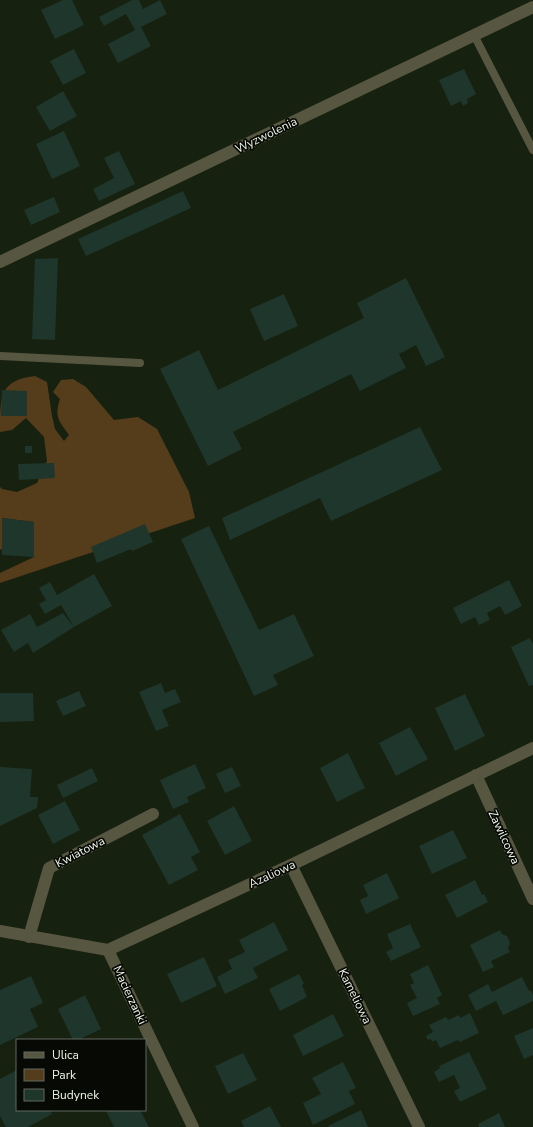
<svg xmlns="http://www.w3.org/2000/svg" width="533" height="1127" viewBox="0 0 533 1127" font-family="'Nunito Sans',sans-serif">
  <rect width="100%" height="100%" fill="#17210f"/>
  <path fill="#553d1c" d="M35 376 47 382 52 416 55 429 64 441 69 435C59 421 54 417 60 399L53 392 61 380 73 379 86 387 114 420 138 417 157 429 189 492 195 518 0 583V573L34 557V522L2 518V550L0 549V487L2 489 17 492 37 483 47 461 44 437 26 418 12 430 0 432C0 396 0 380 35 376Z"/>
  <path fill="#1e362b" d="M63 0H72L84 25 55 39 41 10Z
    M132 0H139L143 9 160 0 167 14 141 27 151 46 118 63 108 44 135 30 126 14 104 26 99 17Z
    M74 49 86 73 63 85 50 61Z
    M464 69 476 94 467 99 468 103 463 106 461 101 451 106 439 80Z
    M63 91 77 116 50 131 36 107Z
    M64 131 80 166 52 179 36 144Z
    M119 151 135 184 99 201 93 189 114 178 104 158Z
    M183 191 191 208 86 256 78 239Z
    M54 197 60 212 31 225 24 210Z
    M58 258 55 340 32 339 35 259Z
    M406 278 445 357 426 366 416 345 399 354 406 368 360 391 351 374 233 432 242 449 208 466 160 369 199 350 218 390 364 318 357 303Z
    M284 294 298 326 264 341 250 309Z
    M2 390 27 391V416H1Z
    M420 427 442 470 331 521 320 498 230 540 222 518Z
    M25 446H32V453H25Z
    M54 463 55 478 19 480 18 464Z
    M2 518 34 522V557L2 555Z
    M145 524 153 542 132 551 131 549 97 563 91 547Z
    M209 526 259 630 294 614 314 656 273 675 278 685 254 696 181 539Z
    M94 574 112 606 74 627 61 605 45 614 39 604 46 600 39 588 50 582 57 595Z
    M509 580 522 606 505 615 500 606 487 613 490 620 479 625 475 617 461 624 453 608Z
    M63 613 74 627 33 653 28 643 14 652 1 630 30 614 37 627Z
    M530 638 533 644V685L529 686 511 647Z
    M161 683 165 693 175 689 181 702 162 710 169 726 156 731 139 692Z
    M79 691 86 706 63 716 56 701Z
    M0 693H33L34 721 0 722Z
    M465 694 485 736 455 751 435 708Z
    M410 727 428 759 396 776 379 743Z
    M348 753 365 788 337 802 320 768Z
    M195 764 206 788 187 797 189 802 173 809 160 780Z
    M0 767 32 769 30 797H38L37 808 0 826Z
    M232 767 241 786 225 793 216 774Z
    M92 768 98 781 63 798 57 785Z
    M65 801 80 830 53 844 38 815Z
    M234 806 252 841 225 855 207 821Z
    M180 814 200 852 191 857 198 870 169 885 142 835Z
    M453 830 467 858 432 874 419 846Z
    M387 873 399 898 366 914 360 900 368 896 363 885Z
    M475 880 482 895 484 894 488 902 457 918 445 895Z
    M274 922 288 950 253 968 258 978 225 994 217 977 232 969 228 960 245 952 239 940Z
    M410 924 421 947 391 961 386 952 393 948 387 934Z
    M500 930 502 934 507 936 510 943 508 948 510 952 491 961 494 967 483 972 470 945Z
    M204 957 217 986 181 1003 167 974Z
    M428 965 442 995 437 998 440 1004 413 1016 407 1003 417 998 410 985 414 983 410 974Z
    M299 974 304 984 302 985 307 997 280 1011 269 989Z
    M31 976 43 1003 30 1009 38 1027 0 1045V990Z
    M522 977 529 991 531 990 533 995V1001L503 1015 496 1001 476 1011 468 995 488 984 492 992Z
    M85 995 101 1029 78 1040H73L58 1009Z
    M470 1013 479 1033 460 1042 458 1040 440 1048 436 1040 432 1042 431 1039 428 1040 426 1036 433 1032 429 1025 446 1017 448 1020 459 1015 460 1018Z
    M333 1014 344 1036 303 1056 293 1035Z
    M533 1028V1055L524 1059 514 1036Z
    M469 1052 487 1089 460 1102 454 1091 460 1088 454 1075 439 1082 434 1072 440 1068 439 1066Z
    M243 1053 257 1080 228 1094 215 1066Z
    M343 1062 356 1088 349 1091 355 1104 313 1125 303 1103 321 1094 312 1078Z
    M17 1070V1110H50L52 1114 28 1127H6L0 1116V1079Z
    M270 1106 281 1127H244L241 1121Z
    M107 1110H140L149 1127H114L106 1111Z
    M361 1110 368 1127H329L328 1126Z
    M499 1113 505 1127H479L478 1124Z"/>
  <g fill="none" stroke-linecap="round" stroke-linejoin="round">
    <path stroke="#575641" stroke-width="8" d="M474 35 533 150
      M0 356 140 363"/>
    <path stroke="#575641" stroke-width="12" d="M0 262 533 7
      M476 775 533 899
      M291 865 419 1127
      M0 931 108 950 291 865 533 748
      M29 937 49 868 153 814
      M108 950 193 1127"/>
  </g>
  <g text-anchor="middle" stroke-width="3.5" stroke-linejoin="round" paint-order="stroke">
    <g font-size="12" fill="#eff6ea" stroke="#060904">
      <text transform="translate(266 135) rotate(-26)" y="4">Wyzwolenia</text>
      <text transform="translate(504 837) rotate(65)" y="4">Zawilcowa</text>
      <text transform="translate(80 852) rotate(-27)" y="4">Kwiatowa</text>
      <text transform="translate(272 874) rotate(-25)" y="4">Azaliowa</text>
      <text transform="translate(130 995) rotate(65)" y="4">Macierzanki</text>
      <text transform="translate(355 996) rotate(64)" y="4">Kameliowa</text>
    </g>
  </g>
  <rect x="16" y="1039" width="130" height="72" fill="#060904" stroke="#636860"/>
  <rect x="24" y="1052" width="20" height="6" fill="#575641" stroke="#636860"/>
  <text x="52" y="1059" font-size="12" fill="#eff6ea">Ulica</text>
  <rect x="24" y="1069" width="20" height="12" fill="#553d1c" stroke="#636860"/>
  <text x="52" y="1079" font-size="12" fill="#eff6ea">Park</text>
  <rect x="24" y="1089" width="20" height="12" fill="#1e362b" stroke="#636860"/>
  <text x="52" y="1099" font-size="12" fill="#eff6ea">Budynek</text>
</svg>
